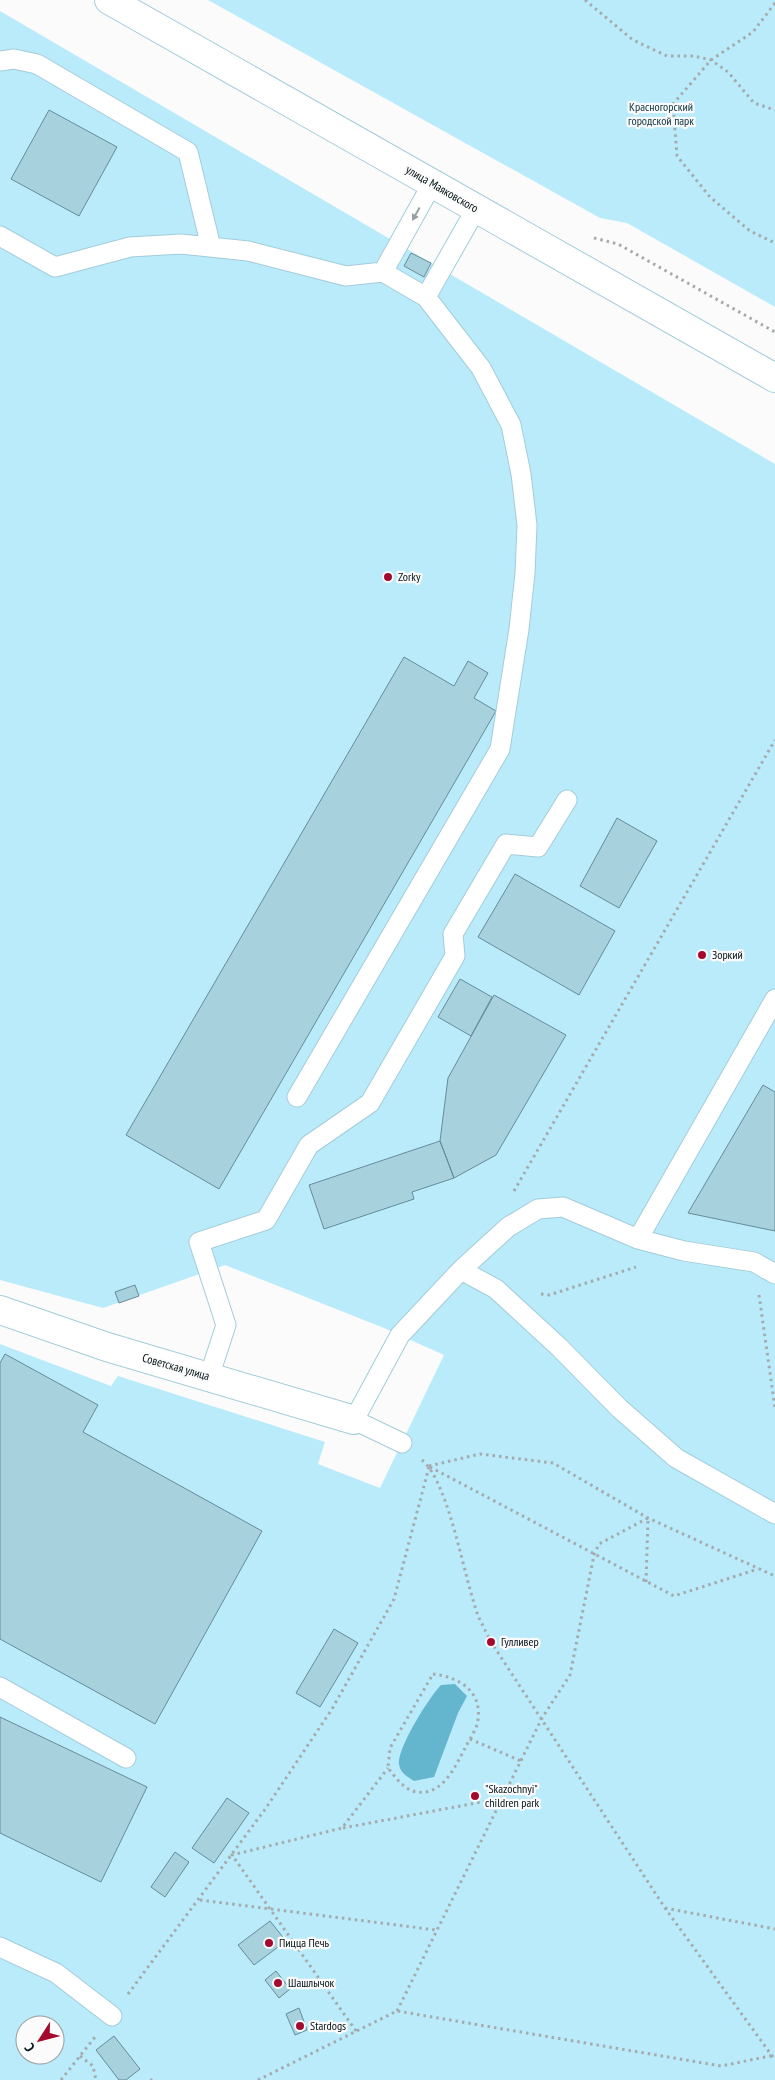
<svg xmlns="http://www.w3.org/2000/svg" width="775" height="2080" viewBox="0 0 775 2080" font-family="'PT Sans Narrow',sans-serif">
  <rect width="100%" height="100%" fill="#fbfbfb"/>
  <path fill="#baebfb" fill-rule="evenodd" d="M208 0H775V307L627 223 600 218Z
    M0 11 775 464V2080H0V1344L111 1386 118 1376 325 1442 318 1464 380 1488 444 1355 384 1328 225 1265 103 1308 0 1280ZM25 2025H55V2055H25Z"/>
  <path fill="#64b5ce" d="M455 1684 467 1696 458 1713 434 1777 414 1781C408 1777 400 1773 399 1764 397 1748 430 1696 441 1685Z"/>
  <path fill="#a8d1de" stroke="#658c98" d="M49 110 117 147 79 216 11 179Z
    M411 253 431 263 424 277 404 266Z
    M404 657 454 686 468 661 488 673 474 698 496 711 219 1189 126 1135Z
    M617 818 657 841 619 908 580 886Z
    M515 874 615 931 579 995 478 937Z
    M460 979 492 997 471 1036 438 1017Z
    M494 995 566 1035 496 1155 454 1178 440 1141 448 1078Z
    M763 1085 775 1092V1231L688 1213Z
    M440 1141 454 1178 412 1192 414 1199 324 1229 309 1185Z
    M135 1285 139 1296 119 1303 115 1292Z
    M5 1354 98 1405 83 1432 262 1531 155 1724 0 1639V1363Z
    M334 1629 358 1643 320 1707 296 1693Z
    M0 1717 147 1787 101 1882 0 1833Z
    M227 1798 249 1813 214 1863 192 1848Z
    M175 1852 189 1862 165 1897 151 1887Z
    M270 1921 286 1941 254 1965 238 1945Z
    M276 1971 290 1989 279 1998 265 1980Z
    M299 2008 307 2030 295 2035 286 2014Z
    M114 2036 140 2069 126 2080H119L96 2050Z"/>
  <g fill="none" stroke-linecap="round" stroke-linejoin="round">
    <g stroke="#a3ccd9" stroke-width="21">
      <path id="lane" d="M0 61 14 59 37 64 188 152 211 247
        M0 236 55 267 130 247 181 244 248 251 346 276 383 272 426 297 481 368 511 425 521 474 527 525 525 573 519 629 500 749 297 1097
        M383 272 432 184
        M426 297 476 209
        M638 1239 775 999
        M461 1270 496 1289 559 1347 619 1408 676 1458 775 1514
        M209 1377 226 1325 199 1242 266 1220 309 1145 370 1103 455 956 453 934 506 844 538 847 567 800
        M402 1443 354 1420 400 1335 461 1270 508 1227 538 1209 563 1207 638 1239 684 1251 754 1262 775 1274
        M0 1687 126 1758
        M0 1947 56 1973 112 2016"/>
    </g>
    <g stroke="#a3ccd9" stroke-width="30">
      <path id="street" d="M0 1310 107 1347 354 1420"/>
    </g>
    <g stroke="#a3ccd9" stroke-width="30">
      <path id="secondary" d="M109 0 775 378"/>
    </g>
    <path stroke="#a5aaac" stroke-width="3" stroke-dasharray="2.5 4" stroke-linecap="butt" d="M585 0 633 40 667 56H694L711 60 728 72 754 103 775 110
      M775 3 753 32 711 60 673 104 677 156 710 197 750 231 775 243
      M594 238 618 244 775 332
      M514 1191 775 740
      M541 1294 549 1295 636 1267
      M759 1295 775 1408
      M422 1460C450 1484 464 1580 479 1618 483 1626 487 1634 491 1642L665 1908 775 2060
      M429 1466 480 1454 553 1463 648 1518 775 1576
      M430 1467 674 1596 758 1569
      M646 1582 648 1519
      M433 1674C458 1677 482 1690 478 1720 477 1729 469 1740 465 1748 456 1765 443 1796 417 1792 404 1790 396 1778 388 1768L390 1748Z
      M470 1739 521 1761
      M343 1828 503 1798
      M200 1900 436 1930
      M665 1908 775 1929
      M128 1994 266 1808 332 1709 394 1599 429 1467
      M397 2011 542 1718 570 1675 594 1555 599 1544 648 1518
      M356 2031 232 1855 342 1828 388 1768
      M80 2056 93 2066 96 2080
      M61 2080 95 2037
      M150 2080H153
      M258 2080 397 2011 721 2066 775 2055"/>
    <use href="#lane" stroke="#fff" stroke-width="19"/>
    <use href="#street" stroke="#fff" stroke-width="28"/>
    <use href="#secondary" stroke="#fff" stroke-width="28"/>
  </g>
  <defs><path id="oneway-solid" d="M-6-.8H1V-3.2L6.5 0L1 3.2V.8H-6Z" transform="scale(1.25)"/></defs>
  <use fill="#9ba0a2" href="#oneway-solid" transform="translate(416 214) rotate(119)"/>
  <g fill="#a50a2e" stroke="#fbfbfb" stroke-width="2">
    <circle cx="388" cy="577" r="5"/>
    <circle cx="702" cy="955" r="5"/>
    <circle cx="491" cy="1642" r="5"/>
    <circle cx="475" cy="1796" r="5"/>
    <circle cx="269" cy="1943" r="5"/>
    <circle cx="278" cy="1983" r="5"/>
    <circle cx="300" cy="2026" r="5"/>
  </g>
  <g text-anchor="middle" stroke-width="4.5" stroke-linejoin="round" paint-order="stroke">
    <g font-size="12" fill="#0b323d" stroke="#fbfbfb">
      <text x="661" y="111">Красногорский<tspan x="661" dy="14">городской парк</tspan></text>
    </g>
    <g font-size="12" fill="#041217" stroke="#fbfbfb">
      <text transform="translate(442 189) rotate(30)" y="4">улица Маяковского</text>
      <text transform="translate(176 1367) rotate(16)" y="4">Советская улица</text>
    </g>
    <g font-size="12" fill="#041217" stroke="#fbfbfb" text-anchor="start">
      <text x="398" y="581">Zorky</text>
      <text x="712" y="959">Зоркий</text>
      <text x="501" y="1646">Гулливер</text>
      <text x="485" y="1793">"Skazochnyi"<tspan x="485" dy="14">children park</tspan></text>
      <text x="279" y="1947">Пицца Печь</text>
      <text x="288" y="1987">Шашлычок</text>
      <text x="310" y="2030">Stardogs</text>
    </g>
  </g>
  <g transform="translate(40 2040) rotate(234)"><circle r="24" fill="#fbfbfb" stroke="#989ea0"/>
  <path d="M0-4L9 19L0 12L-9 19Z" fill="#a50a2e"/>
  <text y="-8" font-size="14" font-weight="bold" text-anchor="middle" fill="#041217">С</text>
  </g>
</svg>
